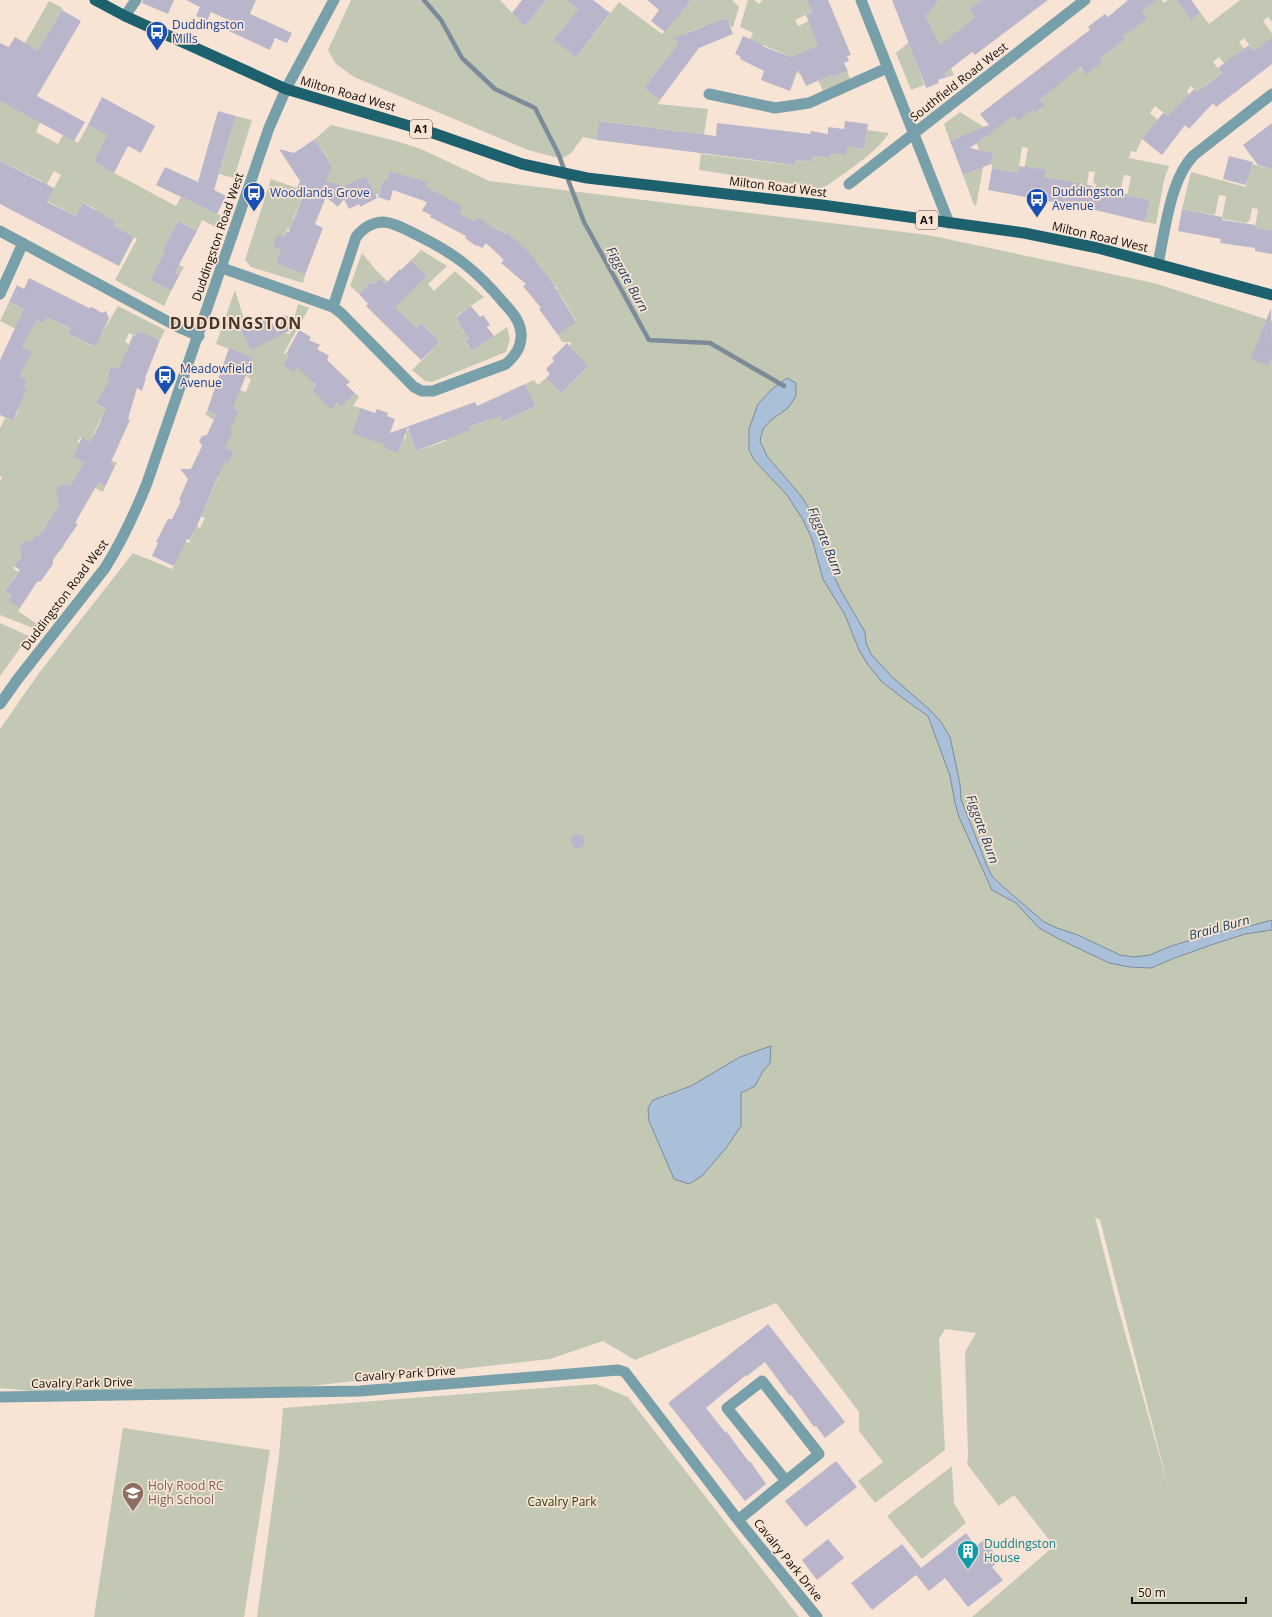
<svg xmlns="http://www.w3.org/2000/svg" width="1272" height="1617" viewBox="0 0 1272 1617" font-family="'Open Sans',sans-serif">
  <rect width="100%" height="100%" fill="#f8e4d4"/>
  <path fill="#c3c8b5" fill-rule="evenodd" d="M351 0H500L525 27 546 0H570L578 9 576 57 619 2 662 34 691 0H732L739 7 733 27H731L727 18 705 29 704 26 686 33 692 51 679 42 644 88 660 100 658 104 708 109 701 154 794 165 795 160 811 162 813 156 830 158 831 153 847 146 864 149 867 130 889 133C877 152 850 169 831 183L824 187 819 188 699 170 701 154 698 153 701 134 600 121 597 140 583 137 571 153 562 159 528 150 354 77 336 64 328 50Z
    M748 0H754L759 4 763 0H807L812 12 795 20 798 26 809 21 818 45 800 53 803 59 829 69 832 77 847 71 850 79 823 91 813 69 801 74 797 73 798 70 784 65 787 55 750 40 753 33 740 27Z
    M939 0H981L969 9 992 39 965 25 945 41 946 57 954 75 947 77 935 46 913 53 924 85 911 90 896 53 929 25 925 16 930 12Z
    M1157 0H1162L1164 3 1168 0H1191L1195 5 1186 13 1191 19 1200 12 1209 24 1240 0H1272V22L1268 17 1263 21 1272 33V37L1254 51 1244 38 1239 42 1249 55 1247 56 1242 50 1231 59 1227 67 1219 57 1213 62 1237 92 1234 93 1220 74 1202 88 1203 91 1199 94 1191 86 1187 91 1189 94 1169 117 1155 106 1150 113 1158 120 1142 139 1136 152 1131 151 1129 158 1169 166 1164 180 1156 224 1145 222 1150 200 1127 196 1131 176 1124 175 1120 193 1095 188 1096 184 1093 183 1095 172 1089 171 1087 185 1050 190 1052 178 1044 177 1045 170H1024L1028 148 1022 147 1018 173 992 168V165L991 164 993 153 986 152 976 206 974 205 963 175 976 170 981 154 976 142 983 139 979 130 950 141 944 124 960 112 992 132 1014 116 1031 106 1036 113 1045 106 1040 99 1048 93 1041 84 1081 68 1086 74 1103 62 1091 46 1120 33 1142 12Z
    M49 1 63 8 27 72 20 40 25 43Z
    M0 101 40 122 36 132 58 144 63 135 78 143 88 125 108 135 94 162 176 206 181 197 222 216 218 228 202 220 197 231 178 221 163 249 181 260 179 265 184 267 180 274 159 263 150 280 171 291 164 306 115 280 137 239 114 226 116 222 104 215 87 224 95 209 84 203 76 216 47 201 61 175 54 171 42 193 37 191 42 181 0 161Z
    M236 116 252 120 234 178 219 174Z
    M331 125 396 141 421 149 489 181 928 235 1154 283 1272 321V1617H972L1054 1546 1014 1495 999 1506 967 1464 968 1455 965 1352 976 1333 945 1329 939 1339 945 1450 875 1503 858 1481 883 1462 859 1431V1412L776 1303 635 1360 603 1341 550 1359 293 1388 50 1393 0 1388V729L39 673 133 553 172 569 182 549 176 537 189 543 197 526 200 528 205 518 193 512 204 510 219 476 213 473 219 460 228 464 234 452 225 447 232 432 205 414 207 411 228 420 235 418 238 411 233 408 238 395 234 393 236 389 246 392 251 379 246 376 253 358 216 344 235 290 246 326 241 329 276 331 290 334 298 304 309 308 284 353 289 355 283 365 294 371 297 366 316 378 313 383 316 385 312 390 331 408 337 403 341 407 355 393 359 397 353 406 361 408 385 445V448L398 453 404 438 406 439V431L409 430 416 451 446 441 444 437 457 435 470 430 469 427 482 423V421L499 415 503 422 536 406 525 384 534 380 538 385 546 378 561 393 589 366 570 346 571 342H562L558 335 576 321 560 294 552 300 549 296 558 289 538 264 529 263 515 275 511 271 506 234 500 229 498 231 473 225 389 171 387 180 384 179 378 197V194L375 195 366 176 344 187V199L342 202 332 194 327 199 311 193 301 174 330 170 331 163 315 139ZM1095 1217 1100 1220 1168 1486 1117 1304Z
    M1252 164 1272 169V231L1255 228 1258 209 1252 208 1250 220 1246 223 1222 219 1226 196 1219 195 1215 215 1182 209 1191 172 1246 187Z
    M271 179 305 191 293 220 297 232 287 229 284 237 278 234 281 250 276 263 305 275 303 283 251 267 245 260Z
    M421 250 447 266 428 284 434 291 455 271 484 297 456 316 459 321 457 323 469 339 465 342 472 351 507 327 510 339 506 352 432 382 425 381 412 370 440 342 421 323 416 328 384 301 393 293 380 278 373 285 371 282 359 294 350 286 362 253 375 269 404 298 427 276 411 260Z
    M49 288 53 290 37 321 43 324 46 317 67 327 79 303 82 304 67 333 94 347 118 306 165 330 160 340 156 338 155 340 140 334 141 332 137 331 135 336 129 333 125 342 129 344 125 353 150 363 147 373 126 361 122 370 111 366 107 377 114 380 96 403 107 410 108 421 101 418 93 436 99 439 97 445 81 437 77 442 117 463 115 466 77 448 73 457 84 463 78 474 105 487 103 492 75 478 70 486 64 484 60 485 56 491 63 499 42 531 64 546 60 551 36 535 30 544 23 542 20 547V550L23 553 13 568 18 572 5 591 12 596 20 608 18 611 40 626 38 630 0 615V481L2 477 0 476V428L5 418 13 421 19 410 14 407 19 404 27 388 24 386 27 380 20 376 31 352 22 348 28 335 0 321 9 302 18 307 22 300 39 308Z
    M0 623 29 636 0 676Z
    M596 1384 628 1397 799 1617H257L279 1456 283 1408Z
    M123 1428 270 1450 244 1617H94Z
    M952 1466 954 1503 966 1523 922 1559 887 1516Z"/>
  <path fill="#a9c0d8" stroke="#7c8a99" d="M787 378 796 383V396L788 408 771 420 763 429 760 441 767 456 801 496 812 513 832 572 841 591 865 632 866 643 871 654 892 677 929 709 941 722 950 737 960 784 961 799 987 866 992 876 1001 885 1044 922 1057 928 1078 935 1120 955 1134 957 1150 955 1171 946 1222 931 1239 929 1272 920V930L1245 934 1211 945 1172 959 1151 968 1130 967 1109 963 1059 939 1039 928 1016 903 992 890 959 817 955 803 950 776 928 716 904 699 882 682 868 665 859 650 845 615 823 579 812 539 803 520 787 495 754 460 749 450V429L758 404 772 389Z
    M771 1046 770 1063 763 1071 755 1086 741 1093V1126L726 1148 702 1176 689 1184 674 1179 649 1121 648 1108 653 1100 691 1086 740 1057Z"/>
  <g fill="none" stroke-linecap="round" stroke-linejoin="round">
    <path stroke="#7c8a99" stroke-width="4.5" d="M424 0 441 20 462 58 495 89 535 108 558 153 584 222 649 340 710 343 784 386"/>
  </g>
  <path fill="#b9b6cb" d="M143 0H174L168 14 142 3Z
    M186 0H256L250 14 292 33 287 43 275 38 270 50 229 31 233 22 211 12 207 21 196 16 200 7Z
    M522 0H546L525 27 512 13Z
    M567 0H593L610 13 576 57 554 40 578 9Z
    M647 0H691L665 32 651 21 659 10Z
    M807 0H828L851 55 847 56 849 61 844 63 848 71 832 77 831 75 806 86 798 69 790 91 761 80 764 71 740 59 741 57 735 54 743 36 763 45 762 46 791 57 818 45 806 15 812 12Z
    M892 0H939L930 12 925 16 940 45 975 17 969 9 981 0H1048L975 55 972 52 945 73 947 77 938 80 939 83 926 88Z
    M1128 0H1157L1142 12 1147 19 1123 36 1125 39 1100 58 1103 62 1086 75 1081 67 1040 99 1045 106 1035 113 1033 109 1018 121 1014 116 970 148 993 153 991 164 963 175 950 141 989 125 980 114 1083 35 1090 30 1088 27 1097 20 1105 14 1108 17Z
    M1177 0H1191L1200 12 1191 20Z
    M62 10 81 21 37 96 85 122 74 141 0 101V43L9 47 15 37 38 51Z
    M727 18 733 34 699 48 660 100 644 88 679 42 673 38Z
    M1272 37V64L1216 107 1213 103 1189 129 1185 125 1162 155 1142 139 1163 113 1168 116 1194 89 1197 92 1222 73 1218 68 1249 45 1254 51Z
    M102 97 155 126 141 153 128 146 114 173 94 162 107 135 88 125Z
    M218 111 236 116 214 190 226 196 217 214 156 185 165 167 198 182Z
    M599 121 716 136 717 123 810 134 811 131 828 134V127L844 129 845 121 868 124 864 149 847 146 846 155 831 153 830 158 813 156 812 162 795 160V165L597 140Z
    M1272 123V169L1258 165 1243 145Z
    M315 139 331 164V169L325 181 344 186 366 176 377 198 360 207 359 204 349 209 344 199 338 207 326 197 315 224 323 228 305 275 276 263 281 250 273 246 278 234 284 237 287 231 289 232 305 191 297 188 300 181 279 149 294 153Z
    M1229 156 1253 162 1246 185 1223 179Z
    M0 161 54 188 47 202 76 216 83 203 116 222 114 226 134 237 119 266 0 204Z
    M1019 166 1046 170 1044 177 1093 186 1092 188 1127 194V196L1150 200 1145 222 1091 209 988 190 992 168 1018 173Z
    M389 171 427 182 426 187 462 206 460 212 456 211 475 222 478 217 498 231 499 229 506 234 507 233 529 252 556 287H555L576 322 558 335 539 309 541 308 523 286 526 284 501 263 504 260 486 243 482 248 477 245 476 246 465 238 466 236 430 217 431 215 422 211 427 202 393 190 390 201 378 197 384 179 387 180Z
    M1182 209 1222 217V220L1256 225 1255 228 1272 231V254L1255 251V248L1220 243 1221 239 1178 231Z
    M178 221 197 231 175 272 180 274 171 291 150 280 165 251 163 249Z
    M411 260 427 276 395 307 416 328 421 323 440 342 421 360 366 306 368 304 359 294 371 282 373 285 380 278 385 284 400 269 401 270Z
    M29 278 89 308 92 307 102 313 106 311 109 319 95 347 67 333 70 328 46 317 43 324 36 320 22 348 32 352 20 376 27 380 24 386 27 388 13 421 0 415V360L24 309 9 302 17 285 24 289Z
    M471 306 480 317 483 315 490 325 487 327 494 336 472 351 465 341 469 339 457 322 459 321 456 317Z
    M1271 308 1272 356 1268 366 1251 359Z
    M268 315 278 334 283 315 294 318 291 330 251 350 241 329 258 319V320Z
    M299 330 311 337 309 340 320 345 317 349 329 356 327 360 350 382 346 385 355 393 341 407 337 403 331 409 312 390 316 385 297 367 294 372 283 365 289 355 286 354Z
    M137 331 160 340 145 378H146L142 391 137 388 128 419 130 420 110 464 115 466 105 487 98 483 75 523 78 524 53 560V564L41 581 37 582 20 608 9 601 12 596 5 591 20 570 14 566 21 557 20 547 23 542 32 540 36 535 39 536 59 505 56 491 60 485 64 484 70 486 84 463 73 457 82 437 91 442 106 409 96 403 110 379 107 378 111 366 119 369 133 335 135 336Z
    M567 343 589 366 561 393 546 378 550 374 546 369 554 361 552 358Z
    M229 348 253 358 233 408 239 411 230 430 233 432 225 447 234 452 228 464 224 463 197 526 190 540 187 539 174 566 152 556 158 543 156 542 168 519H172L181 501 179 500 188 479 180 469H191L202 446 199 441 202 436 207 435 216 415 207 411Z
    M525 384 536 406 502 422 500 416 469 427 471 430 416 451 408 427 398 453 384 448 385 445 352 433 361 408 375 413 377 409 388 413 387 416 395 419 390 433 475 402 477 406Z
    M571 841a7 7 0 1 1 14 0a7 7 0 1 1-14 0Z
    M768 1324 845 1422 825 1438 816 1426 814 1427 791 1395 790 1396 765 1362 747 1376 746 1375 706 1408 725 1432 726 1431 749 1462 750 1461 766 1484 745 1501 668 1403Z
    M836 1461 857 1487 806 1527 785 1501Z
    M966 1533 976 1546 984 1540 1000 1560 992 1567 1003 1580 968 1607 945 1578 929 1591 916 1575 872 1610 851 1583 902 1544 921 1568Z
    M828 1539 844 1558 817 1580 802 1560Z"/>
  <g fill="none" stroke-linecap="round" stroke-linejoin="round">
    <path stroke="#78a0aa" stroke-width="11" d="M861 0 949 223
      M125 16 136 0
      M709 94 775 108 809 103 887 68
      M849 184 1085 0
      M0 231 180 328 199 336
      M1158 264C1165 231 1170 179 1194 155L1272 94
      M222 268 333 307 341 313 414 387 422 391H433L506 364C516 355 522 346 521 333 520 320 511 311 503 302 475 269 454 253 415 234 405 229 395 223 384 222 372 222 363 228 356 237L333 307
      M0 294 23 243
      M0 1397 360 1391 618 1370 625 1372 738 1520 817 1617
      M738 1520 819 1454 762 1381 727 1408 786 1481"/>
    <path stroke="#78a0aa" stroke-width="11" d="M0 704 17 680 105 568C122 541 135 513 147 483L269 128 286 89 334 0"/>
    <path stroke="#1d616f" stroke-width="11" d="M95 0 125 16 286 89 433 133 522 164 587 178 822 205 1024 233 1098 248 1272 295"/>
  </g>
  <defs>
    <g id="bus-pin" transform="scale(1.15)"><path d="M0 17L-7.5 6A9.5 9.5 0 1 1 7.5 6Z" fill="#1a4fb4" stroke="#f8e4d4"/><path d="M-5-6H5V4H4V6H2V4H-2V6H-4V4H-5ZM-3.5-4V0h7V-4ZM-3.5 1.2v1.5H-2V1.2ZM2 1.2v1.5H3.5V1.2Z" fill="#fff"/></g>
    <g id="school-pin" transform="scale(1.15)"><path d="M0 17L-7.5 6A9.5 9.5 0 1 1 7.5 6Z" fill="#8d6e63" stroke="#f8e4d4"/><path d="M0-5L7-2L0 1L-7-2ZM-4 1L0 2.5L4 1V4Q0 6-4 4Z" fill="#fff"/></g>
    <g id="building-pin" transform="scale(1.15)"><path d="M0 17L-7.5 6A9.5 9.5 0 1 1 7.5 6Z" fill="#0f9aa8" stroke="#f8e4d4"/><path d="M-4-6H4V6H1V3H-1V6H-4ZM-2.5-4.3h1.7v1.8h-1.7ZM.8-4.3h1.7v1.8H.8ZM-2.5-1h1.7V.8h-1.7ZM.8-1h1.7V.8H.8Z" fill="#fff"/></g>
  </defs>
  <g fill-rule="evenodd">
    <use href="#bus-pin" x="157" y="32"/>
    <use href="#bus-pin" x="254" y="193"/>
    <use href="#bus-pin" x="1037" y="199"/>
    <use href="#bus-pin" x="165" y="376"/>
    <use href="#school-pin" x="133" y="1493"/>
    <use href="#building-pin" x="968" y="1551"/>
  </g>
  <g text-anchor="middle" stroke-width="3.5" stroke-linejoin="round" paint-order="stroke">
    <g fill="#f8e4d4" stroke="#574d44" stroke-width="1">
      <rect x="410" y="120" width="22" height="18" rx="3"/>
      <rect x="916" y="211" width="22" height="18" rx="3"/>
    </g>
    <g font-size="11" font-weight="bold" fill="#120c07">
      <text x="421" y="133">A1</text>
      <text x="927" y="224">A1</text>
    </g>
    <g font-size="12" fill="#164399" stroke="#f8e4d4" text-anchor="start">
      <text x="172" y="29">Duddingston<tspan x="172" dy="14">Mills</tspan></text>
      <text x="1052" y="196">Duddingston<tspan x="1052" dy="14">Avenue</tspan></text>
      <text x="270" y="197">Woodlands Grove</text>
      <text x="180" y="373">Meadowfield<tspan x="180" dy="14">Avenue</tspan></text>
    </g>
    <g font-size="12" fill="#120c07" stroke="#f8e4d4">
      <text transform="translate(959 82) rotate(-38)" y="4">Southfield Road West</text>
      <text transform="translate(348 94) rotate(16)" y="4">Milton Road West</text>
      <text transform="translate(778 187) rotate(7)" y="4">Milton Road West</text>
      <text transform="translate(218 237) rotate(-71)" y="4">Duddingston Road West</text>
      <text transform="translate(1100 237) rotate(13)" y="4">Milton Road West</text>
      <text transform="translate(65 595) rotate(-53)" y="4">Duddingston Road West</text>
      <text transform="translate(405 1374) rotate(-4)" y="4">Cavalry Park Drive</text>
      <text transform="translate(82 1383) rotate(-1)" y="4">Cavalry Park Drive</text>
      <text transform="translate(788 1560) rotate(51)" y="4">Cavalry Park Drive</text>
    </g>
    <g font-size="12" fill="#785e54" stroke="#f8e4d4" text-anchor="start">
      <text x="148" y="1490">Holy Rood RC<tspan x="148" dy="14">High School</tspan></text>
    </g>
    <g font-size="12" fill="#313905" stroke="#f8e4d4">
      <text x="562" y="1506">Cavalry Park</text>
    </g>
    <g font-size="12" fill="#0d838f" stroke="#f8e4d4" text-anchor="start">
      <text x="984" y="1548">Duddingston<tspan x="984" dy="14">House</tspan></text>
    </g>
    <g font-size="13" font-style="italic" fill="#183d5e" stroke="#f8e4d4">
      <text transform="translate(628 279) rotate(61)" y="5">Figgate Burn</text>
      <text transform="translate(826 541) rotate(68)" y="5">Figgate Burn</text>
      <text transform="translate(983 829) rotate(70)" y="5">Figgate Burn</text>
      <text transform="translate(1219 927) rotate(-15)" y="5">Braid Burn</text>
    </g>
    <g font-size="16" font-weight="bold" letter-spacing="1" fill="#47372b" stroke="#f8e4d4">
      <text x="236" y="329">DUDDINGSTON</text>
    </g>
  </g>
  <path d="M1132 1597v6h114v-6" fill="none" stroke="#120c07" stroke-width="2"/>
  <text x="1138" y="1597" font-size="12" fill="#120c07" stroke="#f8e4d4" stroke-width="3" paint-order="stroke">50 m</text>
</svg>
